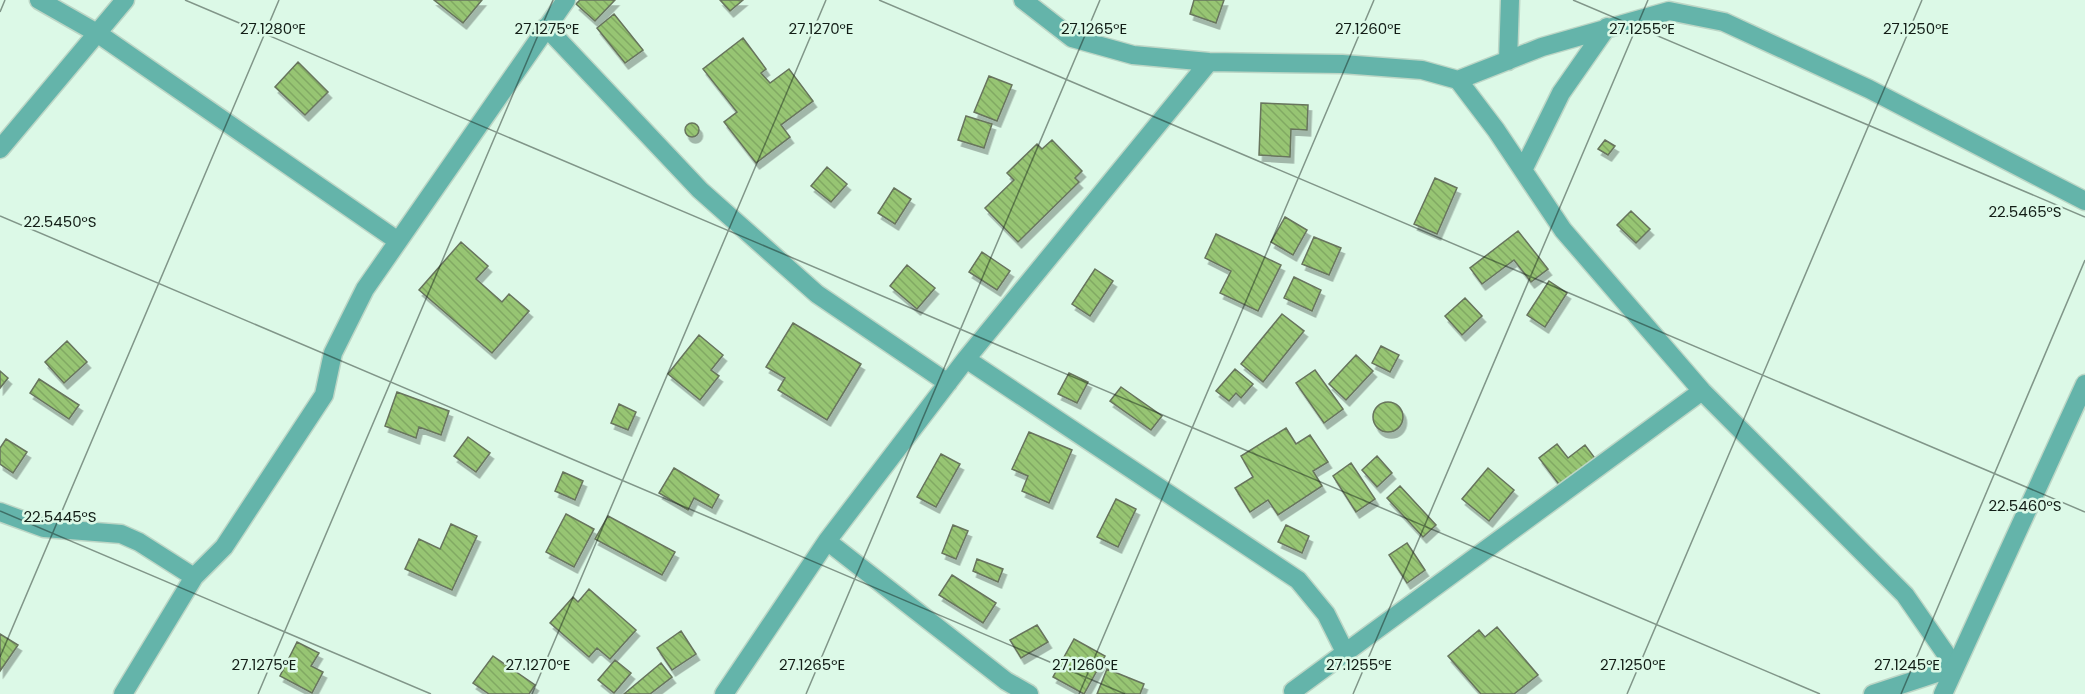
<svg xmlns="http://www.w3.org/2000/svg" width="2085" height="694" viewBox="0 0 2085 694" font-family="Poppins,sans-serif">
  <defs>
    <pattern id="building-back-hatch" width="6" height="6" patternUnits="userSpaceOnUse" patternTransform="scale(1.5)"><rect width="6" height="6" fill="#97c573"/><path d="M-1 5l2 2M0 0l6 6M5-1l2 2" fill="none" stroke="#81a963"/></pattern>
    <filter id="shadow"><feDropShadow dx="3.5" dy="6" stdDeviation="0" flood-color="#0004"/></filter>
  </defs>
  <rect width="100%" height="100%" fill="#dcf9e7"/>
  <path fill="url(#building-back-hatch)" stroke="#67745d" stroke-width="1.5" filter="url(#shadow)" d="M434 0H482L463 23Z
    M580 0H615L595 21 576 4Z
    M720 0H743L730 11Z
    M1194 0H1224L1216 23 1190 14Z
    M614 14 643 50 625 63 597 28Z
    M743 38 766 69 761 73 770 83 789 69 813 101 781 125 790 137 756 163 724 122 737 112 703 69Z
    M298 62 328 92 305 115 275 87Z
    M989 76 1012 85 997 121 974 112Z
    M1261 103 1308 105 1307 130 1291 129 1290 157 1259 155Z
    M966 116 992 124 984 148 958 140Z
    M685 130a7 7 0 1 1 14 0a7 7 0 1 1-14 0Z
    M1052 140 1082 171 1075 178 1079 182 1018 242 985 208 1014 180 1007 173 1037 144 1042 149Z
    M1605 140 1615 146 1608 155 1598 149Z
    M827 167 847 184 831 202 811 186Z
    M1435 178 1457 188 1437 234 1414 224Z
    M894 188 911 199 895 224 878 213Z
    M1631 211 1650 229 1636 243 1617 225Z
    M1285 217 1307 230 1293 255 1271 242Z
    M1518 231 1548 269 1531 282 1514 260 1482 284 1470 268Z
    M1216 234 1281 265 1258 311 1220 293 1231 271 1205 258Z
    M1314 237 1341 248 1329 275 1302 264Z
    M461 242 488 266 476 279 502 302 509 294 529 311 492 353 419 290Z
    M982 252 1010 271 997 290 969 272Z
    M907 265 935 288 917 309 890 286Z
    M1095 269 1113 281 1090 316 1072 304Z
    M1294 277 1321 290 1312 311 1284 298Z
    M1549 281 1567 293 1545 327 1527 315Z
    M1465 298 1482 316 1462 335 1445 316Z
    M1282 314 1304 331 1263 382 1241 364Z
    M793 323 861 364 827 420 778 390 785 378 766 367Z
    M699 335 723 355 711 370 719 376 700 400 668 374Z
    M67 341 87 362 64 383 45 362Z
    M1381 346 1399 355 1390 372 1372 363Z
    M1356 355 1373 371 1346 400 1329 384Z
    M1235 369 1253 384 1241 398 1236 393 1229 401 1216 391Z
    M1315 370 1343 409 1324 423 1296 383Z
    M0 371 8 378 0 388Z
    M1069 373 1088 382 1077 403 1058 394Z
    M39 379 79 405 69 419 30 393Z
    M1121 387 1162 416 1151 430 1110 401Z
    M397 392 449 411 441 435 419 427 416 438 385 426Z
    M1373 417a15 15 0 1 1 30 0a15 15 0 1 1-30 0Z
    M619 404 636 412 628 430 611 423Z
    M1286 428 1296 444 1310 435 1328 462 1313 471 1322 486 1278 515 1268 500 1250 512 1235 488 1253 477 1241 456Z
    M1029 432 1072 450 1049 503 1022 491 1028 476 1012 469Z
    M468 437 490 453 476 472 454 456Z
    M6 439 27 452 13 473 0 464V448Z
    M1557 444 1568 458 1585 445 1597 461 1561 487 1539 458Z
    M941 454 960 464 936 507 917 497Z
    M1377 456 1392 473 1377 487 1362 470Z
    M1351 463 1375 499 1356 512 1333 476Z
    M674 468 719 495 712 508 694 498 688 510 659 493Z
    M1488 468 1514 490 1489 521 1462 499Z
    M563 472 583 481 575 500 555 491Z
    M1400 486 1436 525 1423 537 1387 498Z
    M1116 499 1136 509 1118 547 1097 537Z
    M566 514 594 529 574 567 546 552Z
    M608 516 675 552 662 575 595 539Z
    M451 524 477 536 452 590 405 569 419 539 440 549Z
    M953 525 968 531 956 559 942 553Z
    M1286 525 1309 536 1302 553 1278 542Z
    M1407 543 1425 570 1407 583 1389 555Z
    M977 559 1003 569 998 582 973 571Z
    M952 575 996 603 983 623 939 595Z
    M589 589 636 630 610 659 597 648 589 657 550 623 573 597 578 602Z
    M1037 625 1048 642 1021 658 1010 640Z
    M1497 627 1538 675 1514 694H1481L1448 656 1479 630 1485 637Z
    M681 631 696 654 672 670 657 648Z
    M0 634 18 645 0 671Z
    M1074 639 1105 656 1084 694 1053 677Z
    M297 642 319 653 311 666 323 672 312 693 280 676Z
    M493 656 535 685 529 694H489L473 683Z
    M615 660 631 673 614 693 598 680Z
    M661 663 672 677 650 694H624Z
    M1107 669 1144 684 1140 694H1097Z"/>
  <g fill="none" stroke-linecap="round" stroke-linejoin="round">
    <g stroke="#bcd6c6" stroke-width="21">
      <path id="minor" d="M39 0 97 33 398 241
        M1023 0 1072 38 1133 55 1209 62 1342 64 1422 70 1458 80 1496 130 1563 230 1702 391 1905 595 1955 667 1873 694
        M546 27 700 190 817 294 948 383
        M1508 61 1510 0
        M1458 80 1542 47 1669 11 1724 22 1869 89 2085 201
        M0 149 125 0
        M1523 170 1561 93 1607 27
        M966 359 1298 580 1326 614 1345 652
        M0 512 44 528 121 534 139 542 194 577
        M1293 691 1702 391
        M123 694 194 577 224 547 324 395 333 353 365 289 566 0
        M724 694 827 541
        M1029 694 1006 681 827 541 966 359 1209 62"/>
    </g>
    <g stroke="#bcd6c6" stroke-width="21">
      <path id="tertiary" d="M1943 694 2085 384"/>
    </g>
    <use href="#minor" stroke="#64b4aa" stroke-width="18"/>
    <use href="#tertiary" stroke="#64b4aa" stroke-width="18"/>
  </g>
  <path fill="none" stroke="#121d16" stroke-width="1.5" stroke-opacity="0.45" d="M185 0 1820 694M879 0 2085 512M1573 0 2085 217M0 12 5 0M0 216 1125 694M0 511 431 694M0 657 279 0M258 694 553 0M532 694 826 0M806 694 1100 0M1079 694 1374 0M1353 694 1648 0M1627 694 1922 0M1901 694 2085 260"/>
  <g font-size="15" text-anchor="middle" fill="#121d16" stroke="#dcf9e7" stroke-width="5" stroke-linejoin="round" paint-order="stroke">
    <text x="821" y="34">27.1270°E</text>
    <text x="1094" y="34">27.1265°E</text>
    <text x="1368" y="34">27.1260°E</text>
    <text x="273" y="34">27.1280°E</text>
    <text x="547" y="34">27.1275°E</text>
    <text x="1642" y="34">27.1255°E</text>
    <text x="1916" y="34">27.1250°E</text>
    <text x="2025" y="217">22.5465°S</text>
    <text x="60" y="227">22.5450°S</text>
    <text x="2025" y="511">22.5460°S</text>
    <text x="60" y="522">22.5445°S</text>
    <text x="264" y="670">27.1275°E</text>
    <text x="538" y="670">27.1270°E</text>
    <text x="812" y="670">27.1265°E</text>
    <text x="1085" y="670">27.1260°E</text>
    <text x="1359" y="670">27.1255°E</text>
    <text x="1633" y="670">27.1250°E</text>
    <text x="1907" y="670">27.1245°E</text>
  </g>
</svg>
